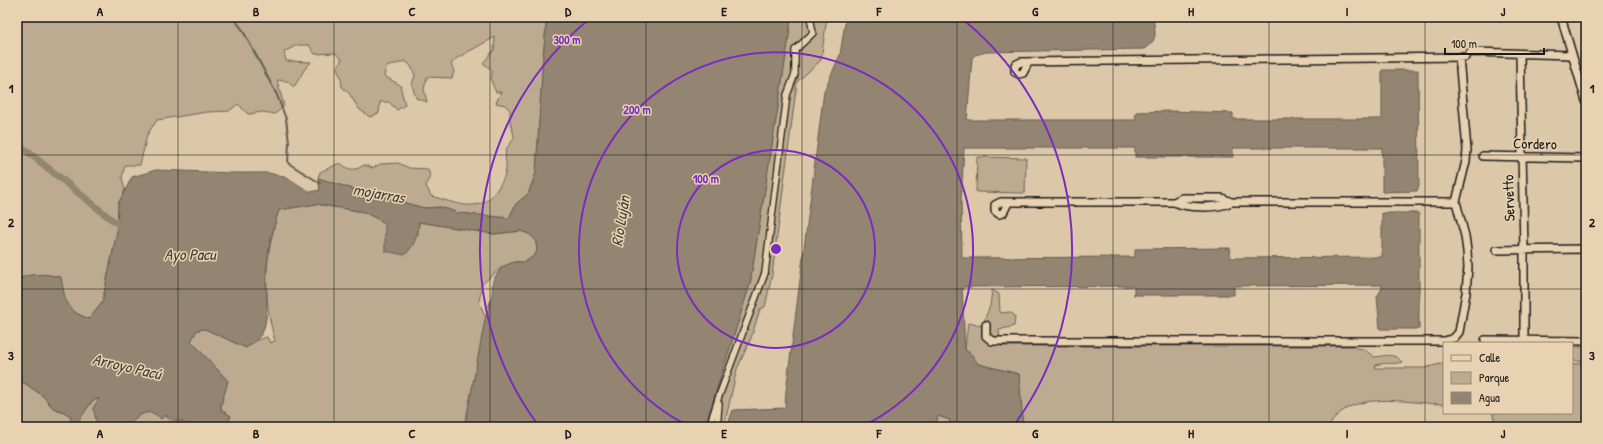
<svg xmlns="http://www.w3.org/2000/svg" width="1603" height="444" viewBox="0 0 1603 444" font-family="'Patrick Hand',sans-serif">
  <rect width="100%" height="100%" fill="#dcc7a8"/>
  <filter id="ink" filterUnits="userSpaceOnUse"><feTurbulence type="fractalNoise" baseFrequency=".025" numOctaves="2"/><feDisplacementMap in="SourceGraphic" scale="8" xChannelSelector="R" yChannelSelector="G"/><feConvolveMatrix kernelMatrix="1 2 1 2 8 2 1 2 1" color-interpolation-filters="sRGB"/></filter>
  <g filter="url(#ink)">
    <path fill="#bcab91" stroke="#6c6456" d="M17 17H547L543 57 536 173 528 194 516 204 509 218 458 213 441 207 424 208 346 187 318 178 320 172 340 163C349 170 354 172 364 165L373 168 380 164 398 163 409 168 428 169 430 176 426 186 431 196C456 203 482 216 498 188 501 183 504 179 505 174 508 164 504 159 506 150 508 145 513 142 514 137 514 133 511 127 510 122 510 118 510 114 510 110L505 105 496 103 501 92H496L491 81 492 70 483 63 494 50 495 37 457 58 451 64 454 71 452 78 427 77 424 89 427 102 416 98 412 85 415 75 411 66 405 61 386 67 384 76 400 85 405 105 397 110 389 102H380L379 113 370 117 359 109 349 93 342 87 341 78 337 68 342 59 335 53 315 54 309 45H297L284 52 286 61 311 62 304 70 294 87 287 81 277 80 284 106 275 114 263 112 248 114 238 104 229 111 207 112 157 120 147 135 140 165H125L122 177 125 191 118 204 117 232 102 303 89 319 75 313 65 300 60 277C46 274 30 273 17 280Z
      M791 17H827L821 60 797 82 772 275 765 307 760 309 751 338 737 369 724 427H705L750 284 788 43Z
      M977 157 1026 158 1025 193 976 192Z
      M316 204 364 212 385 223 418 235 419 222 494 234 521 231 529 234 535 239 537 248 536 254 530 259 525 262H514L502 267 482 284 479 302 486 318 467 415 464 424 466 427H226L231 416 221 410V405L228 381 191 341 197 330 205 329 246 348 257 340 267 337 270 343 275 341C262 297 265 253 279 210Z
      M992 290 999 294 1000 313 1010 312 1015 316 1014 326 999 330 1000 346H1354L1355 348 1364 349 1374 357C1386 356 1393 352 1402 362 1392 365 1385 362 1376 365L1375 368H1425L1444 363V404C1409 404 1349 387 1329 427H1023L1019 374 978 364 971 354 965 350 968 323 982 326 990 306Z
      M1572 347H1586V362L1572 360Z
      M1586 363V427H1497L1492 413H1572V364Z
      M17 381 26 384 43 396 53 408 64 412 72 417 66 427H17Z
      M100 399 97 423 105 427H72L81 417 93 400Z
      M147 412 164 415 170 420 186 423 189 427H126L137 416Z
      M938 416 950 420 949 427H935Z"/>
    <path fill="#938572" stroke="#635b50" d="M547 17H791L788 43 750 284 705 427H466L464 424 467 415 485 320 492 295 493 280 502 267 514 262H525L536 254 537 248 535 239 529 234 521 231 494 234 419 222C417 237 416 243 405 255L385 251V223L364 212 316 204 279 210C272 232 267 253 266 276 266 293 269 311 264 328 262 337 253 342 246 348L205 329 197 330 191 341 228 381 221 405V410L231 416 226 427H189C182 418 174 422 165 415L161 419C149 405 135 417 126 427H105L97 423 93 408 99 399 93 400 81 417 72 427H66L72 417 64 412 53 408 43 396 26 384 17 381V280C30 272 46 274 61 277 65 300 65 310 89 319L102 303 117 232 118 204 132 177 156 170 232 173H269L288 178 310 192 320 190 318 178 346 187 424 208 441 207 458 213 509 218 516 204 528 194 536 173 543 57Z
      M846 17H1153C1155 34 1159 39 1144 49L986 52 975 55 972 58 967 120H1135L1136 112 1170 111 1233 113V119H1382V70H1418L1419 186 1417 191 1382 192V148H1233V157H1135V148H964L961 200 962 258 1135 257V249L1230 248 1231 258 1382 257V213H1419V329H1380L1377 297 1382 288 1381 285 1234 286V295H1134V286L962 287 965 350 971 354 978 364 1019 374 1023 427H949L950 420 938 416 935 427H727L733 410 785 408 786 391 824 91 840 55Z"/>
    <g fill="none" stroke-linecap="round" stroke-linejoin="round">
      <path stroke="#635b50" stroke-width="2" d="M233 17 242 29 277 95 286 119 289 142 288 163 320 183"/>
      <path stroke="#938572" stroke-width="7" d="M17 143 106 215 125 229"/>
      <g stroke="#1c1c1c" stroke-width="8">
        <path id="pedestrian" d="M709 427 719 396 765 273 787 95 795 74V50L813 33 810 17
          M717 427 719 404"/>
      </g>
      <g stroke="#1c1c1c" stroke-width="10">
        <path id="minor" d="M1561 17 1586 101
          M1470 53 1474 52 1572 55
          M1520 54 1524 249V340
          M1028 63 1023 73 1019 74 1015 72V65L1021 62 1465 57
          M1483 156 1586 158
          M1174 202C1187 208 1217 209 1231 202H1456
          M1008 203 1003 213 999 214 995 211V205L1001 202H1174L1182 198H1222L1231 202
          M1496 250 1586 249
          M986 325V336L992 341H1445L1454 338 1459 332 1466 293 1468 267 1467 251 1465 236 1456 202 1466 161 1467 150 1459 57
          M1485 340 1586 341"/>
      </g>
      <use href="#pedestrian" stroke="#e8d2b1" stroke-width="5.5"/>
      <use href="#minor" stroke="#e8d2b1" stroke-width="7"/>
      <path stroke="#1c1c1c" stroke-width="1" d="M1580 17 1586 37"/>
    </g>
  </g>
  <path fill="none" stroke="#1c1c1c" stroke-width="1" stroke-opacity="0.55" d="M178 17V427M334 17V427M490 17V427M646 17V427M802 17V427M957 17V427M1113 17V427M1269 17V427M1425 17V427M17 155H1586M17 289H1586"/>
  <g fill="none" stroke="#7b2cbf" stroke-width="2">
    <circle cx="776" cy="249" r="99"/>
    <path d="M691 427A197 197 0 1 1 861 427"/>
    <path d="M538 425A296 296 0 0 1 592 17M960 17A296 296 0 0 1 1014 425"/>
  </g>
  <g text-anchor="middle" stroke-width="3" stroke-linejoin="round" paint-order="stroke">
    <g font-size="15" fill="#1c1c1c" stroke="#e8d2b1">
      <text transform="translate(1535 144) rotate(1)" y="5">Cordero</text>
      <text transform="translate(1509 198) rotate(-92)" y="5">Servetto</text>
    </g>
    <g font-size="16" font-style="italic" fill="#46413a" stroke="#e8d2b1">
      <text transform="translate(379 193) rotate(10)" y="6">mojarras</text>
      <text transform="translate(620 221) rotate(-81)" y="6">Río Luján</text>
      <text x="190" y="260">Ayo Pacu</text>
      <text transform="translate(127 366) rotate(13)" y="6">Arroyo Pacú</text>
    </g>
  </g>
  <circle cx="776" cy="249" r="6" fill="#7b2cbf" stroke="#e8d2b1" stroke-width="2"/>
  <g font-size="12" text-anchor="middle" font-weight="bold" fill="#7b2cbf" stroke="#e8d2b1" stroke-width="3" stroke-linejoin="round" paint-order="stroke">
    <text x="567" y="44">300 m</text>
    <text x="637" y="114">200 m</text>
    <text x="706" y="183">100 m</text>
  </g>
  <rect width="1603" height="444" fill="none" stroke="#e8d2b1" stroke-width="44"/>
  <rect x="1443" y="342" width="130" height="72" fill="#e8d2b1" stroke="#968975"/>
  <rect x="1451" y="355" width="20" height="6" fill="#e8d2b1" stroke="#968975"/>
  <text x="1479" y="362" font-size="12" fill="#1c1c1c">Calle</text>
  <rect x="1451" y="372" width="20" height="12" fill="#bcab91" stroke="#968975"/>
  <text x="1479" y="382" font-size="12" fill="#1c1c1c">Parque</text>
  <rect x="1451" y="392" width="20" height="12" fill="#938572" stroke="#968975"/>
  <text x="1479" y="402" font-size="12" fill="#1c1c1c">Agua</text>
  <path d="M1445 48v6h99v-6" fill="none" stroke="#1c1c1c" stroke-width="2"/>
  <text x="1451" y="48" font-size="12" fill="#1c1c1c" stroke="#e8d2b1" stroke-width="3" paint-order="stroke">100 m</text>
  <rect x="22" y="22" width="1559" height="400" fill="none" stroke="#1c1c1c" stroke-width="1.5"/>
  <g font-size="13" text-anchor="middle" font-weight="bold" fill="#1c1c1c">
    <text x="100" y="16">A</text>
    <text x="256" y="16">B</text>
    <text x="412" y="16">C</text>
    <text x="568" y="16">D</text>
    <text x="724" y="16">E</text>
    <text x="879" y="16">F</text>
    <text x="1035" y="16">G</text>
    <text x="1191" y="16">H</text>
    <text x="1347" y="16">I</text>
    <text x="1503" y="16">J</text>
    <text x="11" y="93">1</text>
    <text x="1592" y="93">1</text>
    <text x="11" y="227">2</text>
    <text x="1592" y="227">2</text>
    <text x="11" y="360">3</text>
    <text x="1592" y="360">3</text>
    <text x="100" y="438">A</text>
    <text x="256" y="438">B</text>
    <text x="412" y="438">C</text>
    <text x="568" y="438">D</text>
    <text x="724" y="438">E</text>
    <text x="879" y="438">F</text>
    <text x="1035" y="438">G</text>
    <text x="1191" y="438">H</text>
    <text x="1347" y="438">I</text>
    <text x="1503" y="438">J</text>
  </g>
</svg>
